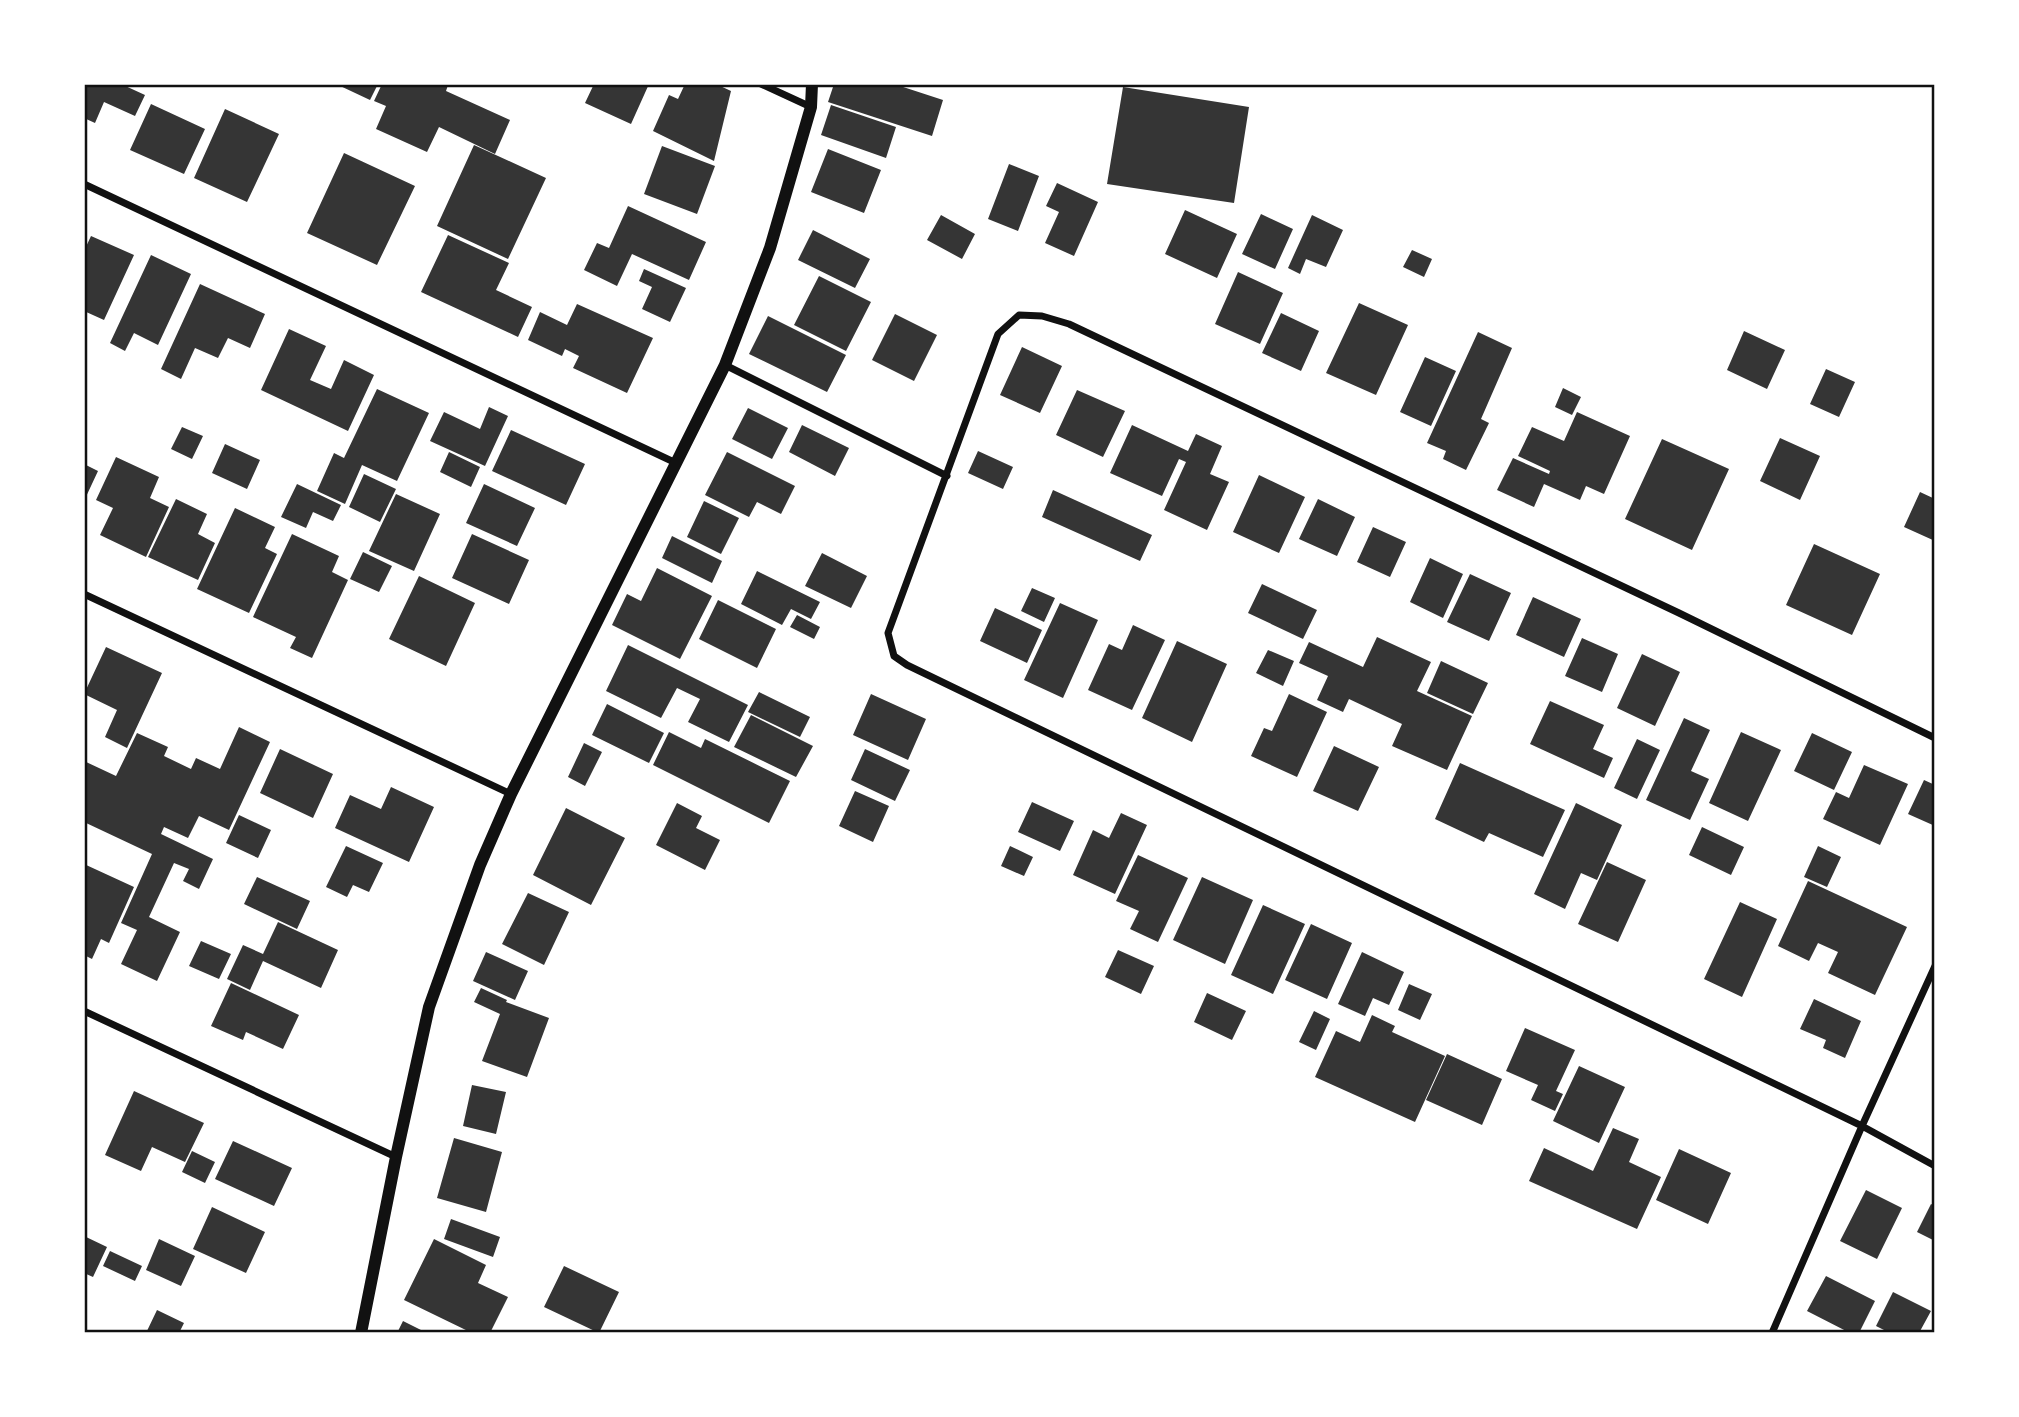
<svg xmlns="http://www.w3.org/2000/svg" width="2019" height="1417" viewBox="0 0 2019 1417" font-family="'Noto Sans',sans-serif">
  <rect width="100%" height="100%" fill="#fff"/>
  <path fill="#353535" d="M84 84H121L145 95 135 116 104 102 95 123 84 118Z
    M336 84H378L370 100Z
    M382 84H447L448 85 446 91 510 120 495 154 439 127 427 152 376 129 386 106 374 101Z
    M594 84H649L631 124 585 103Z
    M685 84H716L731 91 714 161 653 131 669 95 678 99Z
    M834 84H894L943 100 932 136 828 102Z
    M1123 87 1249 107 1234 203 1107 184Z
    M151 104 205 129 184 174 130 150Z
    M831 105 896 127 886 158 821 135Z
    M225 109 279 134 247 202 194 178Z
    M474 145 546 178 508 259 437 226Z
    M662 146 715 166 697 214 644 194Z
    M828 149 881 170 864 213 811 192Z
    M344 153 415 186 377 265 307 233Z
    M1009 164 1039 176 1018 231 988 219Z
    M1057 183 1098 202 1074 256 1045 243 1059 212 1046 206Z
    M628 206 706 242 689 280 632 254 617 286 584 270 597 243 609 248Z
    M1185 210 1237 234 1217 278 1165 254Z
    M1261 214 1293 229 1275 269 1242 254Z
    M941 215 975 234 962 259 927 240Z
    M1312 215 1343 230 1326 267 1306 259 1300 274 1288 268Z
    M813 230 870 259 855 288 798 260Z
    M448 235 509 263 496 290 532 307 518 337 421 292Z
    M91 236 134 255 104 320 84 311V251Z
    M1412 250 1432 259 1424 277 1403 267Z
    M151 255 191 274 158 345 134 333 125 351 110 343Z
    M644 269 686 288 670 322 642 309 652 287 639 281Z
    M1238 272 1283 293 1260 344 1215 324Z
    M819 276 871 302 846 351 794 325Z
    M200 284 265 314 250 348 228 338 218 358 195 348 181 379 161 369Z
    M1359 303 1408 325 1376 395 1326 373Z
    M577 304 653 338 627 393 573 368 579 356 565 349 562 356 528 340 540 312 567 325Z
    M1281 313 1319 331 1301 371 1262 353Z
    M895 314 937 335 914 381 872 360Z
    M768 316 846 355 827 392 749 354Z
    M289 329 326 346 310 380 331 389 344 360 374 375 348 431 261 390Z
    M1744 331 1785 350 1767 389 1727 370Z
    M1478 332 1512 348 1481 419 1489 423 1466 470 1443 459 1446 451 1427 443Z
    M1022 347 1062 366 1040 413 1000 395Z
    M1425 357 1456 371 1431 426 1400 412Z
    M1826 369 1855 382 1839 417 1810 404Z
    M1563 388 1581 397 1572 415 1555 407Z
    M377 389 429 413 397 481 362 465 345 504 317 491 334 453 344 458Z
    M1077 390 1125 411 1103 457 1056 435Z
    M489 407 508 416 485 466 430 441 444 412 480 429Z
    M748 408 788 428 772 459 732 439Z
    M1577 412 1630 436 1604 494 1586 486 1580 500 1544 484 1534 507 1497 490 1513 458 1549 474 1550 471 1518 456 1532 427 1564 441Z
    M802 425 849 448 835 476 789 452Z
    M1132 425 1188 451 1196 434 1222 446 1210 474 1229 482 1207 530 1164 510 1186 462 1179 459 1162 496 1110 473Z
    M182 427 203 436 192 459 171 449Z
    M511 430 585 464 566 505 492 471Z
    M1780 438 1820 456 1800 500 1760 481Z
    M1662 439 1729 469 1692 550 1625 519Z
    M225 444 260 460 247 489 212 473Z
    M978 451 1013 467 1003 489 968 473Z
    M449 452 480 467 471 487 440 472Z
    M727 452 795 486 781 514 757 502 749 517 705 495Z
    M116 457 159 477 150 498 169 507 146 557 100 535 113 508 96 500Z
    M84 464 98 471 84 501Z
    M364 474 396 489 380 522 349 507Z
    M1259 475 1305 497 1279 553 1233 532Z
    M297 484 341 505 333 521 313 512 306 528 281 517Z
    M484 484 535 508 517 546 466 523Z
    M1053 490 1152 535 1140 561 1042 517Z
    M1920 492 1935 499V541L1904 527Z
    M396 494 440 514 414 571 369 551Z
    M176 499 207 514 198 534 215 543 198 580 148 557Z
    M1318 499 1355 517 1337 556 1299 539Z
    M704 501 739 518 721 554 687 537Z
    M235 508 275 527 265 548 277 554 249 613 197 589Z
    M1373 527 1406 542 1390 577 1357 562Z
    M292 534 339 556 332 572 348 580 312 658 290 648 296 637 253 617Z
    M472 534 529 560 509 604 452 578Z
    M672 536 722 561 712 583 662 558Z
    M1814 544 1880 574 1852 635 1786 605Z
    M363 552 392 566 379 592 350 579Z
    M822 553 867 576 851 608 805 586Z
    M1430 558 1463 574 1443 618 1410 602Z
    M657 568 712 596 680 659 612 625 627 594 641 601Z
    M757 571 820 602 811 619 791 609 782 625 741 604Z
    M1470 574 1511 593 1489 641 1447 622Z
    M419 576 475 603 446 666 389 639Z
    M1262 584 1317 610 1303 639 1248 613Z
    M1032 588 1055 598 1044 622 1021 611Z
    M1533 597 1581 619 1564 657 1516 635Z
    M718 600 776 629 757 668 699 639Z
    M1060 603 1098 620 1063 698 1024 680Z
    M995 608 1042 630 1027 663 980 641Z
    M797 615 820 627 814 639 790 627Z
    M1133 625 1165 640 1132 710 1088 690 1109 644 1122 650Z
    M1377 637 1431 662 1417 691 1472 716 1447 770 1392 746 1402 724 1349 699 1343 712 1317 700 1328 676 1299 663 1309 642 1363 667Z
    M1582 638 1618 654 1602 692 1565 676Z
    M1177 641 1227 664 1192 742 1142 718Z
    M628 645 748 705 729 742 688 722 700 699 677 688 661 718 606 691Z
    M106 647 162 673 127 748 105 737 117 710 84 694Z
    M1268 650 1294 661 1283 686 1256 673Z
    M1642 654 1680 672 1655 726 1617 708Z
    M1441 661 1488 683 1473 714 1427 693Z
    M759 692 810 717 800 737 748 712Z
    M871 694 926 719 908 760 853 735Z
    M1289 694 1327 712 1297 777 1251 756 1264 728 1272 731Z
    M1550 701 1604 725 1593 749 1613 758 1604 778 1530 744Z
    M607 704 664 733 649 763 592 735Z
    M751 715 813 746 796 777 734 747Z
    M1684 718 1710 730 1691 771 1709 779 1690 820 1646 800Z
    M239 727 270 742 229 830 199 816 188 838 164 827 161 834 213 859 199 889 183 881 189 869 174 863 149 917 180 932 157 981 121 964 137 930 121 923 152 854 84 822V761L116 776 137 733 168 747 164 756 191 769 196 758 220 769Z
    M669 732 701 748 705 739 790 781 769 823 653 765Z
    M1741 732 1781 750 1748 821 1709 803Z
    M1812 733 1852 752 1834 790 1794 771Z
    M1637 739 1660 750 1637 799 1614 788Z
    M584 743 602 752 585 786 568 777Z
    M1334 746 1379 767 1358 811 1313 791Z
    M280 749 333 774 313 818 260 793Z
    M865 749 910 770 895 801 851 780Z
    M1460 763 1565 810 1543 857 1489 833 1484 842 1435 819Z
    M1864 765 1908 784 1880 845 1823 819 1836 792 1849 798Z
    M1924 780 1935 785V826L1908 814Z
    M391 787 434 807 409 862 335 828 350 795 381 809Z
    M855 791 889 806 873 842 839 826Z
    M1032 802 1074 821 1060 851 1018 832Z
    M677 803 702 816 696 828 720 840 705 870 656 845Z
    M1576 803 1622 825 1597 880 1581 873 1565 909 1534 894Z
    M566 808 625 838 591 905 533 875Z
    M1121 813 1147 825 1115 894 1073 875 1093 830 1109 838Z
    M239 815 271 830 258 858 226 843Z
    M1702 827 1744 847 1731 875 1689 855Z
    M346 846 383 863 369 892 353 885 347 897 326 887Z
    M1010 846 1033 857 1024 876 1001 866Z
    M1818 846 1841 857 1827 887 1804 877Z
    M1138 855 1188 878 1158 942 1130 929 1139 911 1116 901Z
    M1607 862 1646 880 1618 942 1578 924Z
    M84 864 134 887 109 943 101 939 92 959 84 955Z
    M257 877 310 901 297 929 244 904Z
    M1202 877 1253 900 1225 964 1173 940Z
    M1808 881 1907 927 1875 995 1828 973 1838 952 1818 943 1809 961 1778 946Z
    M528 893 569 912 544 965 502 944Z
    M1740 902 1777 919 1742 997 1704 979Z
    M1263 905 1305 924 1273 994 1231 975Z
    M278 922 338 950 321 988 263 961 250 990 227 979 243 945 263 954Z
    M1311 924 1352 943 1327 999 1285 980Z
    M201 941 231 954 219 979 189 966Z
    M1118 950 1154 966 1141 994 1105 977Z
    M486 952 528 971 515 1000 473 981Z
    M1362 952 1404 972 1389 1005 1373 998 1365 1016 1338 1004Z
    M231 983 299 1015 283 1049 246 1032 243 1040 211 1026Z
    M1409 984 1432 994 1420 1020 1398 1010Z
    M481 988 507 1000 506 1002 549 1018 527 1077 482 1061 500 1014 474 1002Z
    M1207 993 1246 1011 1232 1040 1194 1022Z
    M1814 999 1861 1021 1845 1058 1823 1048 1826 1040 1800 1029Z
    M1314 1011 1330 1019 1316 1050 1299 1042Z
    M1372 1015 1395 1026 1392 1032 1445 1056 1415 1122 1315 1077 1336 1031 1360 1042Z
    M1525 1028 1575 1050 1556 1091 1563 1094 1555 1111 1531 1100 1538 1085 1506 1071Z
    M1447 1054 1502 1079 1482 1125 1426 1100Z
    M1579 1066 1625 1087 1599 1143 1553 1121Z
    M472 1085 506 1092 496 1134 463 1126Z
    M134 1091 204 1123 185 1162 152 1147 141 1171 105 1155Z
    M1613 1128 1639 1139 1629 1162 1661 1177 1637 1229 1529 1181 1544 1148 1593 1171Z
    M454 1138 502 1152 486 1212 437 1198Z
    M233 1141 292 1168 274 1206 215 1179Z
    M1679 1149 1731 1173 1708 1224 1656 1200Z
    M192 1151 215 1162 205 1183 182 1172Z
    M1866 1190 1902 1208 1877 1259 1840 1241Z
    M1931 1204 1935 1206V1241L1917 1232Z
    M212 1207 265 1232 246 1273 193 1249Z
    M451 1219 500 1237 493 1257 444 1239Z
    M84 1236 107 1247 93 1277 84 1273Z
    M159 1239 195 1256 181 1286 146 1270Z
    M434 1239 486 1265 478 1283 508 1297 490 1333H472L404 1300Z
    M110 1251 142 1266 135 1281 103 1266Z
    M564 1266 619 1292 599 1333 544 1307Z
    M1826 1276 1875 1301 1859 1333H1850L1807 1311Z
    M1893 1292 1931 1311 1919 1333H1890L1876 1326Z
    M157 1310 184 1323 179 1333H146Z
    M403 1321 427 1333H397Z"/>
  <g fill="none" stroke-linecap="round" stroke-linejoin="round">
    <path stroke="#111" stroke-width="7" d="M761 84 811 107
      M84 184 676 463
      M725 365 947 476
      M84 594 511 794
      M1935 738 1679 613 1069 324 1042 316 1019 315 998 334 888 633 894 656 907 665 1862 1126 1935 1166
      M84 1011 396 1157
      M1772 1333 1862 1126 1935 966"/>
    <path stroke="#111" stroke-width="12" d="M361 1333 396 1157 429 1007 480 865 511 794 725 365 770 248 811 107 812 84"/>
  </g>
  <rect width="2019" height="1417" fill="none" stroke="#ffffff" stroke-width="172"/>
  <rect x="86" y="86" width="1847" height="1245" fill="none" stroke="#111" stroke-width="2.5"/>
</svg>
